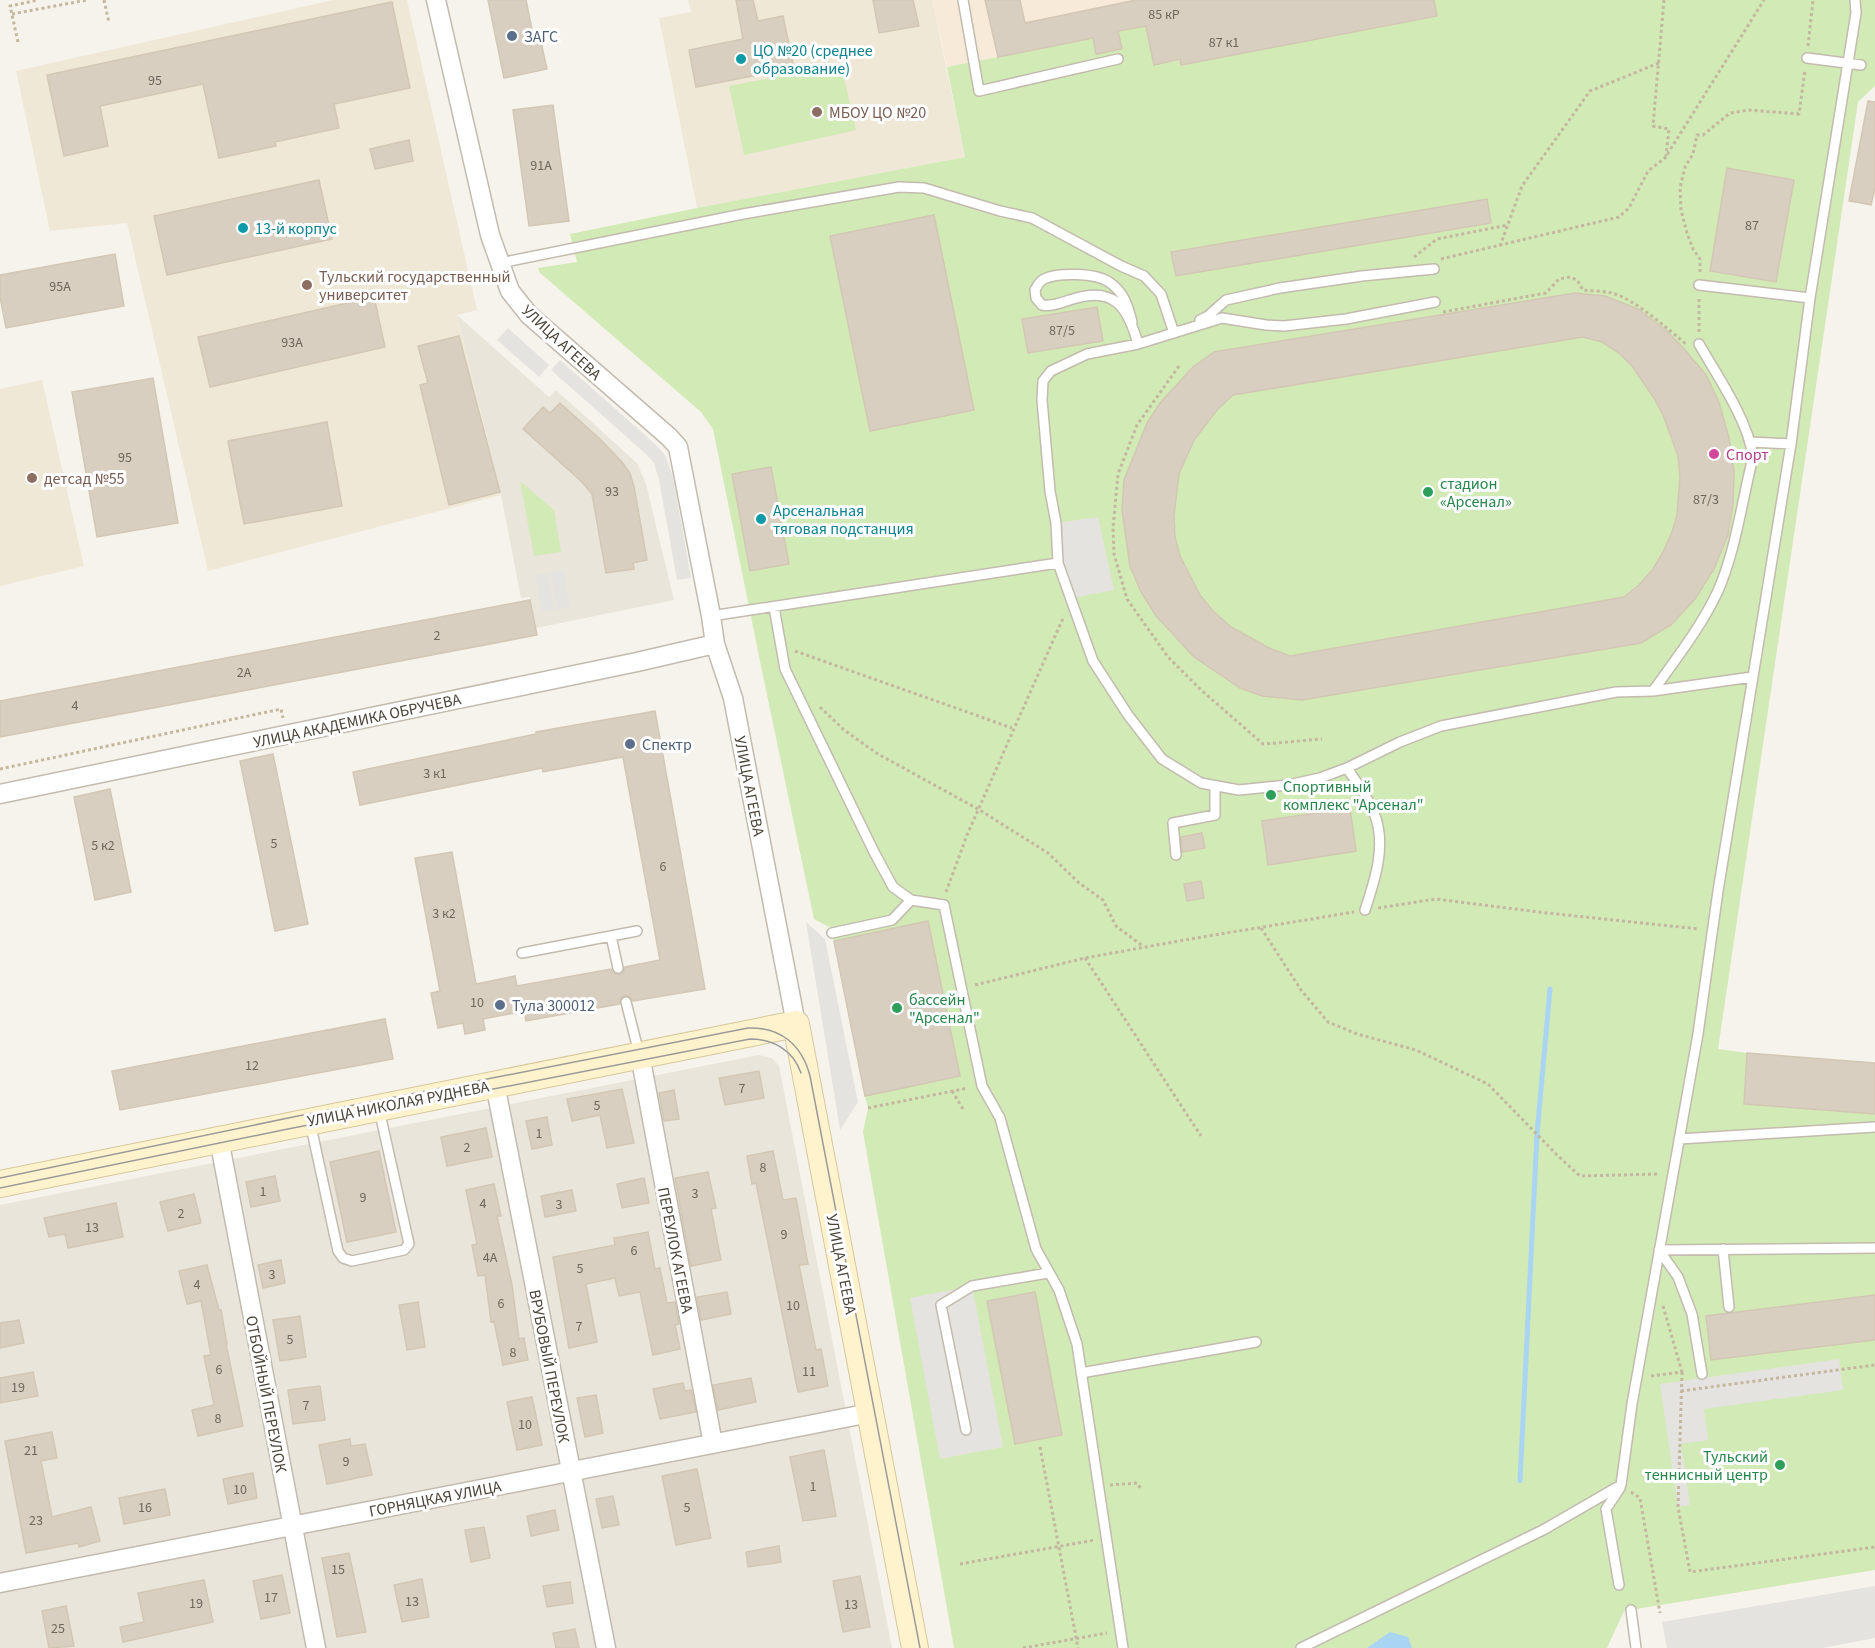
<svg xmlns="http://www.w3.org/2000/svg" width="1875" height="1648" viewBox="0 0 1875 1648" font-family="'Source Sans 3',sans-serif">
  <rect width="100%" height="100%" fill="#f6f3ec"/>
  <path fill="#eae5da" d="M457 315 549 397 556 390 637 463 646 484 674 600 536 628 530 597 521 598 501 495Z
    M759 1055 772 1058 779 1066 892 1648H0V1205Z"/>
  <path fill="#f7ead8" d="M932 0H1267L1118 31 1096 54 1093 38 947 67Z"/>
  <path fill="#efe8d6" d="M333 0H407L477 310 457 315 501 495 208 571 127 223 50 231 16 71Z
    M688 0H932L965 157 697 208 659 18 691 12Z
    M42 380 84 566 0 586V389Z"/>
  <path fill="#d2eab5" d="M1434 0H1875V86L1858 102 1718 1049 1747 1053 1875 1063V1570L1624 1611 1607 1648H954L863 1132 868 1108 865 1096 831 928 814 919 762 671 713 429 701 412 539 272 538 268 577 262 570 234 697 208 965 157 947 67 1093 38 1096 53 1118 31 1146 25 1154 65 1180 59 1181 65 1437 16Z
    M841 64 856 130 744 155 729 86Z
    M520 481 554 510 561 552 534 556Z"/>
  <path fill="#e5e3e0" d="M508 328 549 365 539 377 497 340Z
    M560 360 655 444 665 455 673 477 691 578 677 580 659 480 654 463 646 454 551 370Z
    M1098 517 1114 590 1072 598 1058 563 1056 523Z
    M563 570 570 607 557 610 550 572Z
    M548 573 555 610 542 612 535 575Z
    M806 922 825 939 858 1102 840 1130Z
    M972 1286 1003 1447 940 1459 910 1298Z
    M1839 1359 1843 1390 1704 1409 1708 1440 1681 1444 1690 1505 1678 1507 1660 1384Z
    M1875 1586V1638L1822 1648H1667L1662 1622Z"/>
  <path fill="#a9d4f2" d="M1390 1632 1408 1637 1412 1648H1367Z"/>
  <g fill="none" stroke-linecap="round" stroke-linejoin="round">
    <path stroke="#a9d4f2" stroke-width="5" d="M1520 1481 1537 1134 1550 989"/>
  </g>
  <path fill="#d8cfc1" stroke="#d3c7b4" stroke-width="1.5" fill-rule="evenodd" d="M488 0H526L533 34 539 33 547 69 504 78Z
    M736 0H753L758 21 783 16 794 68 696 87 689 50 743 39Z
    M873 0H913L919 26 879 33Z
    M985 0H1020L1025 23 1136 0H1434L1437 16 1181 65 1180 59 1154 65 1146 26 1118 31 1122 49 1096 54 1093 38 998 57Z
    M392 2 410 88 334 104 339 128 275 142 276 146 219 158 203 84 100 106 108 146 64 156 47 75Z
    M1868 101 1875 102V188L1871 205 1849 201Z
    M553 105 569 221 529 226 513 110Z
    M409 140 413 161 375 169 370 149Z
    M1727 168 1794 180 1776 282 1710 271Z
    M319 180 332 239 167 275 154 216Z
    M1487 199 1491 223 1176 276 1171 252Z
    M934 215 974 410 870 431 830 236Z
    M115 254 124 306 6 328 0 297V275Z
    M1575 293 1605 296 1638 309 1667 331 1686 351 1706 375 1719 402 1729 438 1734 471 1733 504 1728 535 1714 569 1695 599 1671 625 1641 643 1302 700 1262 696 1240 688 1194 657 1156 616 1141 592 1130 566 1122 510 1124 480 1147 423 1160 403 1193 367 1214 352ZM1583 337 1602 342 1619 353 1632 366 1654 398 1663 415 1678 456 1680 477 1677 515 1672 532 1663 552 1653 569 1639 585 1624 597 1290 656 1269 648 1231 627 1213 611 1200 595 1180 556 1175 537 1174 516 1179 474 1194 440 1217 410 1233 395Z
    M374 297 385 347 210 387 198 337Z
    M1097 307 1103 341 1028 353 1022 319Z
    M459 336 500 492 449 505 420 385 428 383 418 346Z
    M153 378 178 523 97 537 72 392Z
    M560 403 601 440 622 462 630 473 634 487 647 560 633 563 634 569 606 573 592 494 582 482 523 429 543 407 550 413Z
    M327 422 342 506 244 524 228 441Z
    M771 467 789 564 750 571 732 474Z
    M530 600 537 635 0 737V701Z
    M655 711 705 989 633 1001 630 997 625 995 621 998 619 1004 526 1021 524 1011 483 1019 485 1030 465 1034 463 1023 438 1028 431 993 440 991 415 858 452 852 476 984 515 976 517 986 611 969 613 973 619 975 623 973 625 967 660 960 623 757 543 772 542 768 360 805 353 772 536 734V732Z
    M273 754 308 924 275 931 240 761Z
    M110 789 131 892 95 900 74 797Z
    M1350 808 1356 851 1268 865 1262 821Z
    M1202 833 1205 848 1182 852 1181 837Z
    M1201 881 1204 898 1187 901 1184 884Z
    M928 921 960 1076 865 1096 834 941Z
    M385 1019 393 1059 120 1110 112 1071Z
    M1747 1053 1875 1063V1114L1744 1104Z
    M759 1071 764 1098 725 1105 719 1078Z
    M622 1089 634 1143 607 1148 600 1115 572 1121 567 1099Z
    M674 1090 679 1119 664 1121 659 1093Z
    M547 1117 552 1145 532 1149 526 1121Z
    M486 1128 492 1157 447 1166 441 1137Z
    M379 1151 396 1232 347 1242 330 1162Z
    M773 1151 783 1200 796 1198 808 1264 799 1265 816 1350 821 1349 828 1386 798 1392 756 1183 752 1184 747 1156Z
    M708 1172 716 1208 711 1209 721 1260 691 1266 675 1178Z
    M275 1176 280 1201 251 1207 246 1182Z
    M644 1178 649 1203 622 1208 617 1184Z
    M494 1184 501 1216H497L512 1285 519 1339 524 1338 528 1360 503 1365 494 1321 491 1322 485 1275 478 1276 472 1245 477 1244 466 1190Z
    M572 1190 576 1211 545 1217 541 1196Z
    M194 1194 201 1223 168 1231 160 1202Z
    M116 1203 123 1237 68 1248 65 1234 49 1237 44 1218Z
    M648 1232 655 1269 660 1268 667 1303 675 1302 679 1324 675 1325 680 1349 653 1355 640 1292 619 1296 615 1278 586 1284 597 1342 569 1348 553 1257 615 1245 614 1238Z
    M281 1260 285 1283 263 1288 258 1265Z
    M207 1265 219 1310H221L227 1344H226L243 1426 198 1436 192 1410 214 1405 204 1356 211 1355 201 1301 187 1304 179 1271Z
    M727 1292 731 1314 701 1320 697 1297Z
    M1035 1292 1062 1435 1015 1444 987 1301Z
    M1875 1295V1340L1711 1360 1706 1316Z
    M418 1302 425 1347 407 1350 399 1305Z
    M300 1316 306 1357 280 1361 273 1320Z
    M19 1320 24 1343 0 1348V1323Z
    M33 1372 38 1396 0 1403V1378Z
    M751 1378 756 1402 718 1410 713 1385Z
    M683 1383 685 1391 691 1390 696 1412 660 1419 653 1389Z
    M320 1386 325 1420 293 1424 288 1390Z
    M596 1395 603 1433 585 1437 577 1398Z
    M532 1397 542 1445 517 1450 507 1402Z
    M52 1432 57 1458 41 1461 52 1517 91 1507 100 1541 79 1547 78 1543 26 1553 5 1441Z
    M350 1439 351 1446 365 1444 372 1475 327 1484 319 1445Z
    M824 1450 836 1516 803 1521 790 1457Z
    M697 1469 711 1538 676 1545 662 1476Z
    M253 1473 257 1498 228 1504 223 1479Z
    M165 1489 170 1515 124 1524 119 1498Z
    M613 1496 619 1525 602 1528 596 1499Z
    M555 1510 559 1530 531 1536 527 1516Z
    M484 1527 490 1558 471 1562 465 1530Z
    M779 1546 781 1562 748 1567 746 1552Z
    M349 1553 366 1632 337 1637 322 1558Z
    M282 1575 290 1613 261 1619 253 1581Z
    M860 1576 870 1627 843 1632 833 1581Z
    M422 1579 429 1617 402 1622 394 1585Z
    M204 1580 213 1622 123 1642 120 1627 144 1622 138 1593Z
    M570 1582 573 1603 547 1607 543 1586Z
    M66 1606 74 1646 49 1648 42 1611Z
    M575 1629 579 1648H556L553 1633Z"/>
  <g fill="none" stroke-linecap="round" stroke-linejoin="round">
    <g stroke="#c2bbae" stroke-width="12">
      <path id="lane" d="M963 0 979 91 1118 59
        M1807 58 1861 65
        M500 263 743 214 899 187 924 188 1000 211 1032 218 1121 266 1144 276 1161 294 1174 333 1179 331
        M1699 285 1810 298
        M1435 302 1346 319 1284 326 1266 325 1222 318 1138 344 1087 354 1051 371 1043 381 1042 400 1050 491 1056 523 1058 563 1093 661 1128 715 1162 759 1201 783 1239 790 1288 785 1320 778 1347 768 1400 742 1441 726 1616 692 1653 691 1752 677
        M1200 320 1208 316 1226 300 1280 288 1362 276 1434 269
        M1132 322C1128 306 1124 292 1109 282 1096 273 1058 272 1044 279 1040 281 1037 286 1035 290L1036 298 1042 305C1053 307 1062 302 1073 299 1114 286 1128 307 1138 344
        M1751 442 1791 444
        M774 607 785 669 874 852 893 887 911 900 944 905 982 1086 1000 1118 1036 1249 1059 1290 1077 1344 1123 1648
        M711 616 1058 563
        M1653 691C1676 659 1701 627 1718 591 1736 549 1742 501 1753 457 1748 420 1718 377 1699 344
        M1347 768C1356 782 1368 797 1374 813 1387 844 1375 880 1365 910
        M1176 855 1173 823 1215 815V786
        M832 933 892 920 911 900
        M611 936 618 968
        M522 953 637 931
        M626 1002 639 1053
        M310 1122 338 1251 343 1258 352 1261 404 1250 409 1244 379 1109
        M1679 1139 1875 1127
        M1723 1249 1729 1307
        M1659 1250 1875 1248
        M1659 1250 1678 1277 1692 1314 1702 1374
        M1081 1373 1256 1342
        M966 1430 941 1305 972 1286 1048 1273
        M1619 1585 1606 1509 1620 1488
        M1631 1610 1636 1648
        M1301 1648 1543 1530 1621 1485 1632 1404 1698 1034 1718 891 1791 444 1810 298 1856 13 1855 0"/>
    </g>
    <g stroke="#c2bbae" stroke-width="21">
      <path id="street" d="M436 0 490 235 510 291 529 315 669 437 678 447 711 616 715 644 733 698 796 1024
        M0 794 637 662 715 644
        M640 1055 713 1444
        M495 1084 606 1648
        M219 1139 316 1648
        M0 1583 870 1413"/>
    </g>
    <g stroke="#d6c79b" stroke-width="28">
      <path id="secondary" d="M0 1184 796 1024 915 1648"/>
    </g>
    <path stroke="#c4b79f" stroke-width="3" stroke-dasharray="3 3" stroke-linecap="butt" d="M104 0 109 23
      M1664 0 1653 126 1669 129 1666 156
      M12 14 87 0
      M18 42 10 6 38 0
      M1808 46 1813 0
      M1500 246 1522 186 1590 91 1659 63
      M1414 257 1437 239 1508 225
      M1441 259 1619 217 1629 208 1648 171 1665 158 1764 0
      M1700 272V259L1693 249 1687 233 1681 210 1680 188 1685 167 1693 154 1697 135H1703L1730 113 1749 110 1799 114 1805 70
      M1443 312 1546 293 1559 279 1570 277 1577 280 1583 290C1592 291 1603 291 1612 293 1636 300 1668 329 1687 345
      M1699 332V297
      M1179 366 1137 425 1118 474 1113 528 1114 554 1127 599 1168 657 1200 689 1263 744 1322 739
      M795 651 1012 728
      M820 707 844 730 878 754 978 809 1048 853 1078 882 1103 900 1116 926 1144 947
      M0 769 281 709 283 718
      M946 892 967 835 1064 616
      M1378 908 1436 899 1547 913 1699 929
      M1261 928 1301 990 1328 1022 1357 1034 1416 1050 1488 1084 1558 1156 1580 1176 1659 1174
      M1085 958 1201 1136
      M975 985 1085 958 1190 939 1354 912
      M952 1091 963 1109
      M868 1108 968 1088
      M1663 1306 1682 1372
      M1682 1372 1678 1507 1690 1572 1875 1547
      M1651 1376 1682 1372
      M1681 1391 1875 1365
      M1040 1447 1078 1648
      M1110 1485 1137 1483 1141 1489
      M1631 1492 1640 1498 1660 1613
      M960 1564 1095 1540
      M1023 1648 1107 1633"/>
    <use href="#lane" stroke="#fff" stroke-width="9"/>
    <use href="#street" stroke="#fff" stroke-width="18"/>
    <use href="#secondary" stroke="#fff3cd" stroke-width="26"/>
    <path stroke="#9a9a9a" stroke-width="1.5" d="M0 1178 293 1117 748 1028C781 1027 802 1045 810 1076L920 1648
      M0 1188 288 1129 750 1039C773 1039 793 1050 801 1073"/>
  </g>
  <g fill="#5c6f8a" stroke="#fff" stroke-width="2">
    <circle cx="512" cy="36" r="6"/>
    <circle cx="630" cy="744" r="6"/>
    <circle cx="500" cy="1005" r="6"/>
  </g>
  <g fill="#0f9aa8" stroke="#fff" stroke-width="2">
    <circle cx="741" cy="59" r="6"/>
    <circle cx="243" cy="228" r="6"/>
    <circle cx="761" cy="519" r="6"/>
  </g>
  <g fill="#8d6e63" stroke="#fff" stroke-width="2">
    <circle cx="817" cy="112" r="6"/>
    <circle cx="307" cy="285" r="6"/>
    <circle cx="32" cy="478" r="6"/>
  </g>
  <circle fill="#d1479c" stroke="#fff" stroke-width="2" cx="1714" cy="454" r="6"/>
  <g fill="#2e9e5b" stroke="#fff" stroke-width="2">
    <circle cx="1428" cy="492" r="6"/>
    <circle cx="1271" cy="795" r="6"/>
    <circle cx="897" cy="1008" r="6"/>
    <circle cx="1780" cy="1465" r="6"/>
  </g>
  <g text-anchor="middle" stroke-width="6" stroke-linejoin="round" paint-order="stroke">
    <g font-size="14" fill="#6e675b">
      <text x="1164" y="19">85 кР</text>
      <text x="1224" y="47">87 к1</text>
      <text x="155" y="85">95</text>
      <text x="541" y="170">91А</text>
      <text x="1752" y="230">87</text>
      <text x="60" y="291">95А</text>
      <text x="1062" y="335">87/5</text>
      <text x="292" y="347">93А</text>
      <text x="125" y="462">95</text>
      <text x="612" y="496">93</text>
      <text x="1706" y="504">87/3</text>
      <text x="437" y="640">2</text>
      <text x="244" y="677">2А</text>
      <text x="75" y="710">4</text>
      <text x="435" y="778">3 к1</text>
      <text x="274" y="848">5</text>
      <text x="103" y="850">5 к2</text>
      <text x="663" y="871">6</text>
      <text x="444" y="918">3 к2</text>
      <text x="477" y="1007">10</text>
      <text x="252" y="1070">12</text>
      <text x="742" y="1093">7</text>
      <text x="597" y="1110">5</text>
      <text x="539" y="1138">1</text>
      <text x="467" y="1152">2</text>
      <text x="763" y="1172">8</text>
      <text x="263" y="1196">1</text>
      <text x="695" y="1198">3</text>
      <text x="363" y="1202">9</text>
      <text x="483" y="1208">4</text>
      <text x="559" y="1209">3</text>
      <text x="181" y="1218">2</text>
      <text x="92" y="1232">13</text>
      <text x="784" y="1239">9</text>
      <text x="634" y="1255">6</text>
      <text x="490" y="1262">4А</text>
      <text x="580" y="1273">5</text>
      <text x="272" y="1279">3</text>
      <text x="197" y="1289">4</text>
      <text x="501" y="1308">6</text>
      <text x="793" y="1310">10</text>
      <text x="579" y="1331">7</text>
      <text x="290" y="1344">5</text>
      <text x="513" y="1357">8</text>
      <text x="219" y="1374">6</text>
      <text x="809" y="1376">11</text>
      <text x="18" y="1392">19</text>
      <text x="306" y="1410">7</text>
      <text x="218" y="1423">8</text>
      <text x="525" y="1429">10</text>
      <text x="31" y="1455">21</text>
      <text x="346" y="1466">9</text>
      <text x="813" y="1491">1</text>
      <text x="240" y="1494">10</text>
      <text x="145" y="1512">16</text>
      <text x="687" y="1512">5</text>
      <text x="36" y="1525">23</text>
      <text x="338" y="1574">15</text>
      <text x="271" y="1602">17</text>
      <text x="412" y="1606">13</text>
      <text x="196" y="1608">19</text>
      <text x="851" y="1609">13</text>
      <text x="58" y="1633">25</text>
    </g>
    <g font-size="16" fill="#4e5e75" stroke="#fff" text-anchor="start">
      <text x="524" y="42">ЗАГС</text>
      <text x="642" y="750">Спектр</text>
      <text x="512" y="1011">Тула 300012</text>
    </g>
    <g font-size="16" fill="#0d838f" stroke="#fff" text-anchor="start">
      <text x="753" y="56">ЦО №20 (среднее<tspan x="753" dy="18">образование)</tspan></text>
      <text x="255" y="234">13-й корпус</text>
      <text x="773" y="516">Арсенальная<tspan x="773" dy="18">тяговая подстанция</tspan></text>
    </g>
    <g font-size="16" fill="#785e54" stroke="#fff" text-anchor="start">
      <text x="829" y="118">МБОУ ЦО №20</text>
      <text x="319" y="282">Тульский государственный<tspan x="319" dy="18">университет</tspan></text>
      <text x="44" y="484">детсад №55</text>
    </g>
    <g font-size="16" fill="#4b4439" stroke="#fff">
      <text transform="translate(562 342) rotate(43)" y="6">УЛИЦА АГЕЕВА</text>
      <text transform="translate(357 720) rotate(-12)" y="6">УЛИЦА АКАДЕМИКА ОБРУЧЕВА</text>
      <text transform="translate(750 786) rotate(79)" y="6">УЛИЦА АГЕЕВА</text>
      <text transform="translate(398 1103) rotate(-11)" y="6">УЛИЦА НИКОЛАЯ РУДНЕВА</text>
      <text transform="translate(676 1250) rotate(79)" y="6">ПЕРЕУЛОК АГЕЕВА</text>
      <text transform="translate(842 1264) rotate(79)" y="6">УЛИЦА АГЕЕВА</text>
      <text transform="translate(550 1366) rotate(79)" y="6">ВРУБОВЫЙ ПЕРЕУЛОК</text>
      <text transform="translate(267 1394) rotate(79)" y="6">ОТБОЙНЫЙ ПЕРЕУЛОК</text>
      <text transform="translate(435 1498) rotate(-11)" y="6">ГОРНЯЦКАЯ УЛИЦА</text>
    </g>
    <g font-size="16" fill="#b23c85" stroke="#fff" text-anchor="start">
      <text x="1726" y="460">Спорт</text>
    </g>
    <g font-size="16" fill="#27864d" stroke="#fff" text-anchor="start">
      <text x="1440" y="489">стадион<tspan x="1440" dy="18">«Арсенал»</tspan></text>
      <text x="1283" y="792">Спортивный<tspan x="1283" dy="18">комплекс "Арсенал"</tspan></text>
      <text x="909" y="1005">бассейн<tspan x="909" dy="18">"Арсенал"</tspan></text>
      <text x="1768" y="1462" text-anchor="end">Тульский<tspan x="1768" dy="18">теннисный центр</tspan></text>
    </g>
  </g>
</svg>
